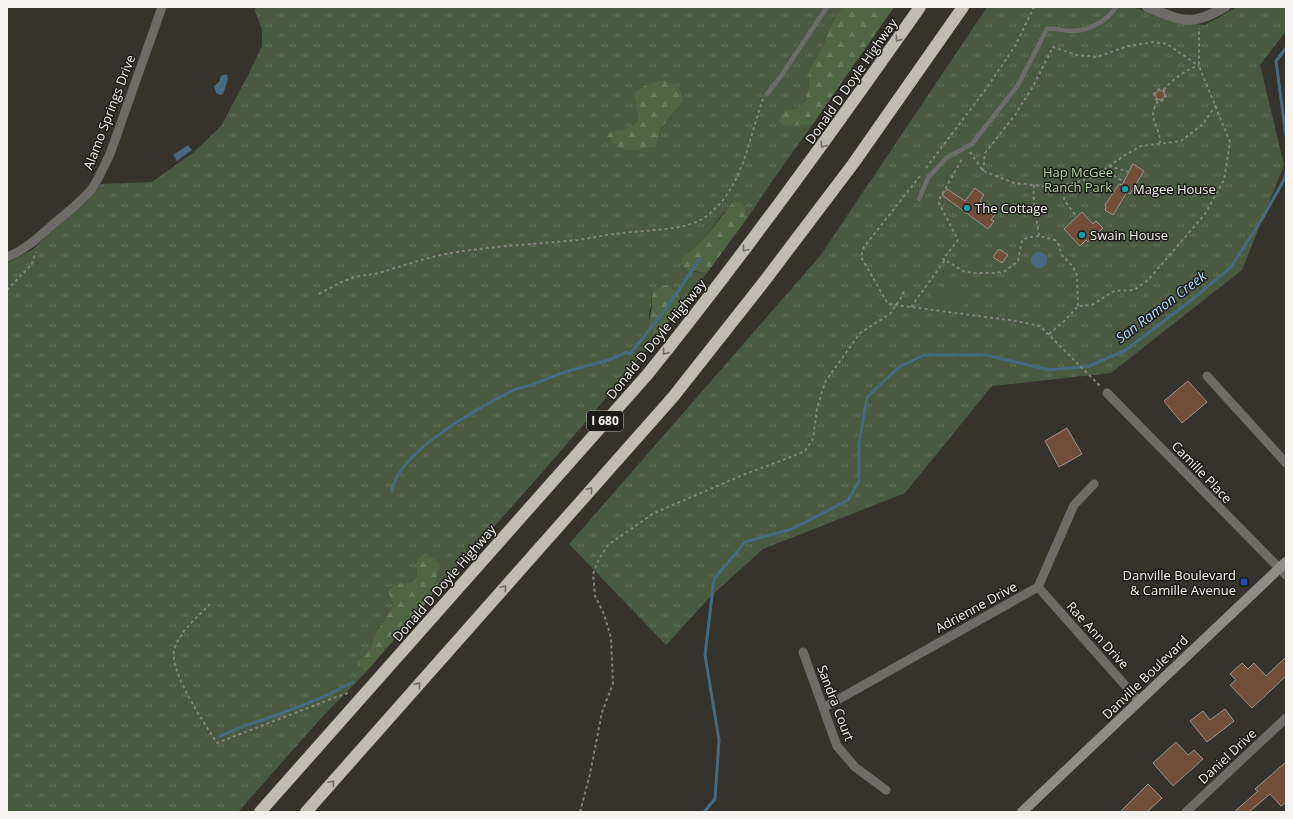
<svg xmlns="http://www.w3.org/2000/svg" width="1293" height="819" viewBox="0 0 1293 819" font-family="'Open Sans',sans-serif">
  <defs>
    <pattern id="grass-tufts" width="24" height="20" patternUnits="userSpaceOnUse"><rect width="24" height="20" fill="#495a40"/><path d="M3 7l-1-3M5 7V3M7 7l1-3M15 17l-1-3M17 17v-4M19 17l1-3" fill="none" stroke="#64725c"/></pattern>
    <pattern id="forest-firs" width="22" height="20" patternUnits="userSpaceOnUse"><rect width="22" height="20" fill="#4f6544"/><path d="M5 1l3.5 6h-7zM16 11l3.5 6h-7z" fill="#697c5f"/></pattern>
  </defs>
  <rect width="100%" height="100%" fill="#35332c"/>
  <path fill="url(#grass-tufts)" fill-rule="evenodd" d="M256 7H842L836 16 828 31 823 46 809 70V85L806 101 797 108 785 112 800 124H813L770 184 748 217 745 207 724 212 703 240 683 257 694 272 707 273 682 304C679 293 673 285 660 286L651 299C653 309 649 308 649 315 649 322 653 331 658 336 586 422 513 509 435 590 433 582 435 578 439 571L417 561V576L410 583H404L390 587 393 604 391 610 375 634 370 650 357 662 358 665 366 672 323 716 238 812H7V263L32 250 66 219 86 203 101 184 152 182 194 152 221 126 248 75 262 46V29L255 11ZM634 93 683 102 661 128 657 144 611 131 626 129 638 121Z
    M987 7H1134L1172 22 1205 25 1237 7H1284L1286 9V31L1260 65 1284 165 1242 270 1111 373 992 386 905 493 763 549 711 596 666 645 569 544 820 256Z"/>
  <path fill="url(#forest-firs)" d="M842 7H894L813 124 785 126 778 121 785 111 797 108 806 101 809 85V70L823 46 828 31 836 16Z
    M664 80C676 85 682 88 683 102L661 128 657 144C637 152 620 156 607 136L611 131 626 129 638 121 634 93 646 85Z
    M733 202H741L745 207 748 217 707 273 687 270 680 263 683 257 703 240Z
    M667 285C676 290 679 294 682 304L658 336C648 326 649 320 652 307 653 304 651 301 652 298 653 289 659 286 667 285Z
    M422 556C431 556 435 558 440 565 439 574 433 580 435 590L427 602 366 672 358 665 357 662 370 650 375 634 391 610 393 604 388 591C393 583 401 583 410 583L417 576V561Z"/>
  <path fill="#495a40" d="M933 285 967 292 963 312 929 305Z"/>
  <path fill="#456a82" d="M227 74 228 79 223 94 220 95 216 93 214 86 219 82 221 76Z
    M188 145 192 150 177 161 173 155Z
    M1031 260a8 8 0 1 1 16 0a8 8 0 1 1-16 0Z"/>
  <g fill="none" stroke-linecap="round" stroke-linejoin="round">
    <path stroke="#456a82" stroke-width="3" d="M1286 48 1276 61 1286 136
      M392 491C398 451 480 407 514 390 520 387 528 387 534 384 545 380 555 375 565 372 585 365 608 363 626 352L630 354 666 309 700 259
      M221 736C238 727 256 723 273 716 301 707 327 696 353 682
      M704 812 715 799 719 740 705 655 714 579 745 542 792 529 848 500 859 481V444L867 397 899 367 924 355H986L1049 370 1089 366 1126 350 1194 298 1231 267 1262 219 1285 178 1286 172"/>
  </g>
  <path fill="#704e39" stroke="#9d9590" d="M1155.5 95a4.5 4.5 0 1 1 9 0a4.5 4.5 0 1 1-9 0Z
    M1133 164 1144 171 1130 194 1127 192 1113 215 1105 210 1106 207 1105 205 1119 184 1122 185Z
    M975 188 984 195 980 201 996 213 991 220 994 221 988 229 942 195 947 189 965 201Z
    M1082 212 1093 224 1096 221 1103 228 1088 242 1086 240 1080 246 1064 229Z
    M999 249 1008 255 1002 263 993 257Z
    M1188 381 1207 402 1182 423 1164 401Z
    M1067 428 1082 454 1059 467 1045 441Z
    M1286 657V676L1252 708 1230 685 1236 680 1230 674 1242 663 1248 669 1254 663 1266 676Z
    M1225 709 1234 721 1207 742 1190 721 1203 711 1210 720Z
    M1176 742 1188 755 1194 750 1203 759 1173 786 1153 763Z
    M1286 762V802L1281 806 1270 794 1249 812H1234L1258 791 1255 789Z
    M1148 784 1162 798 1147 812H1120Z"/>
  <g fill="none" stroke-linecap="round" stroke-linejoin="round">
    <path stroke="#87857f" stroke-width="2" stroke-dasharray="3 3" stroke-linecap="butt" d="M1154 95a6 6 0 1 1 12 0a6 6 0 1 1-12 0Z
      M1164 90C1169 82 1189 67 1199 66
      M1158 101C1146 120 1160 124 1160 143
      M970 152 983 171 1014 183 1052 187 1078 182 1095 176 1125 155 1141 146 1181 141 1203 124 1216 105
      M1109 166 1129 172
      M926 168 986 89 1015 46 1034 7
      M1103 170 1125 182
      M983 171 985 153 1015 115 1032 88 1053 47 1077 55 1097 57 1128 46 1154 42 1167 44 1199 66
      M920 176 864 247 861 257 888 304 1016 321 1040 326 1100 386
      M1034 185C1032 203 1037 219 1039 236L1055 240 1059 245 1061 254 1073 267 1077 275 1078 306
      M1065 185 1064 200 1077 217
      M945 260 943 259 958 240 939 203V200L962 159
      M7 290 32 264 36 252
      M319 294C330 288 340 282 352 278 362 275 372 275 382 272 403 266 424 258 446 254 490 246 534 244 578 240 593 238 608 234 623 233 649 229 687 232 708 215 744 186 748 140 763 99
      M911 307 945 260 965 272 975 273H996L1005 271 1018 261 1022 240 1030 237 1039 236
      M1049 334 1064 321 1078 306 1092 305 1114 291 1134 290 1148 280 1205 214 1224 180 1230 142 1199 66V28
      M210 604C198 617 181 630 175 647 166 668 205 724 217 743L336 697 351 692
      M580 812 590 774 602 712 613 684 611 638 604 614 595 596 593 574 599 559 608 545 654 513 743 475 788 458 805 451 813 439 817 409 825 382 860 333 890 314 902 296 904 291"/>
    <path stroke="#6e6c69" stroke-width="4.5" d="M767 94 781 76 827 7
      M919 199 928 178 946 158 972 144 1018 85 1047 29C1056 28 1063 31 1072 31 1089 31 1107 21 1116 7"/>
    <path stroke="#6e6c69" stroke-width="9" d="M7 257C27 249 41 235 57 221 69 211 81 202 91 190 99 179 104 166 110 154L162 7
      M1207 376 1286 463
      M1107 393 1286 575
      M1038 587 1139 701
      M803 652 837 746 855 767 886 790
      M823 708 1038 587 1074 505 1094 484
      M1186 812 1286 718"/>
    <path stroke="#6e6c69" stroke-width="10" d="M1147 7C1182 21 1191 27 1225 7"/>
    <path stroke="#908c87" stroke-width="10" d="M1022 812 1286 562"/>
    <path stroke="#c0bbb3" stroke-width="12" d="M260 812 647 375C743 256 832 132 920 7
      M306 812 673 397 763 283 853 164 963 7"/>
  </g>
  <defs><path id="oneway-chevron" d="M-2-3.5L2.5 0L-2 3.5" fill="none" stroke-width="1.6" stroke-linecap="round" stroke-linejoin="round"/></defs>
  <g stroke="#6e6b66">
    <use href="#oneway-chevron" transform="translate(898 39) rotate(125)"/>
    <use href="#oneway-chevron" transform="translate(823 145) rotate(126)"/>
    <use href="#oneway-chevron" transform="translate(745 249) rotate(127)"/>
    <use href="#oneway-chevron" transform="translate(665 352) rotate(129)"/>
    <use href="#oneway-chevron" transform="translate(590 490) rotate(-49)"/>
    <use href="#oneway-chevron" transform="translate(504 588) rotate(-49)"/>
    <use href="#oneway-chevron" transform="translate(418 685) rotate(-49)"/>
    <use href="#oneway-chevron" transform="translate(332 783) rotate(-49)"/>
  </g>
  <g fill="#0f9aa8" stroke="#1c1b18" stroke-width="1.5">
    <circle cx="1125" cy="189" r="4"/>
    <circle cx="967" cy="208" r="4"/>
    <circle cx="1082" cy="235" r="4"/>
  </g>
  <rect fill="#1a4fb4" stroke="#1c1b18" stroke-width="1.5" x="1240" y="578" width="8" height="8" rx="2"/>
  <g text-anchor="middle" stroke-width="3" stroke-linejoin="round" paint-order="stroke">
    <rect fill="#1c1b18" stroke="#b4b2ae" stroke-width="1" x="587" y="411" width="36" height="20" rx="3"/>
    <g font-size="12" font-weight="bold" fill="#f5f3ef">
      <text x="605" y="425">I 680</text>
    </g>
    <g font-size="13" fill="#f5f3ef" stroke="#1c1b18">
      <text transform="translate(851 81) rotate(-55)" y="5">Donald D Doyle Highway</text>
      <text transform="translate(109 112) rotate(-69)" y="5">Alamo Springs Drive</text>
      <text transform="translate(656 339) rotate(-51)" y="5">Donald D Doyle Highway</text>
      <text transform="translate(1202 472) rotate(46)" y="5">Camille Place</text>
      <text transform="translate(444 583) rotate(-49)" y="5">Donald D Doyle Highway</text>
      <text transform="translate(976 607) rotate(-29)" y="5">Adrienne Drive</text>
      <text transform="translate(1098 635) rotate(48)" y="5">Rae Ann Drive</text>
      <text transform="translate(1145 677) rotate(-44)" y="5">Danville Boulevard</text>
      <text transform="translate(836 703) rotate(69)" y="5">Sandra Court</text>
      <text transform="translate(1227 756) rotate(-43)" y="5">Daniel Drive</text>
    </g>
    <g font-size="13" fill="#b2d79e" stroke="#1c1b18">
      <text x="1078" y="177">Hap McGee<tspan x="1078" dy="15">Ranch Park</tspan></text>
    </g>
    <g font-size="13" fill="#f5f3ef" stroke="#1c1b18" text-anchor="start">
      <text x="1133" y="194">Magee House</text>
      <text x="975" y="213">The Cottage</text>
      <text x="1090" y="240">Swain House</text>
      <text x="1236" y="580" text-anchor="end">Danville Boulevard<tspan x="1236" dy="15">&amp; Camille Avenue</tspan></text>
    </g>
    <g font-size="14" font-style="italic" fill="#a9dbfc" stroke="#1c1b18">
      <text transform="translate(1161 307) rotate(-37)" y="5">San Ramon Creek</text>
    </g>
  </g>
  <rect width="1293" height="819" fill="none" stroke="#f5f3ef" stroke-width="16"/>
</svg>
